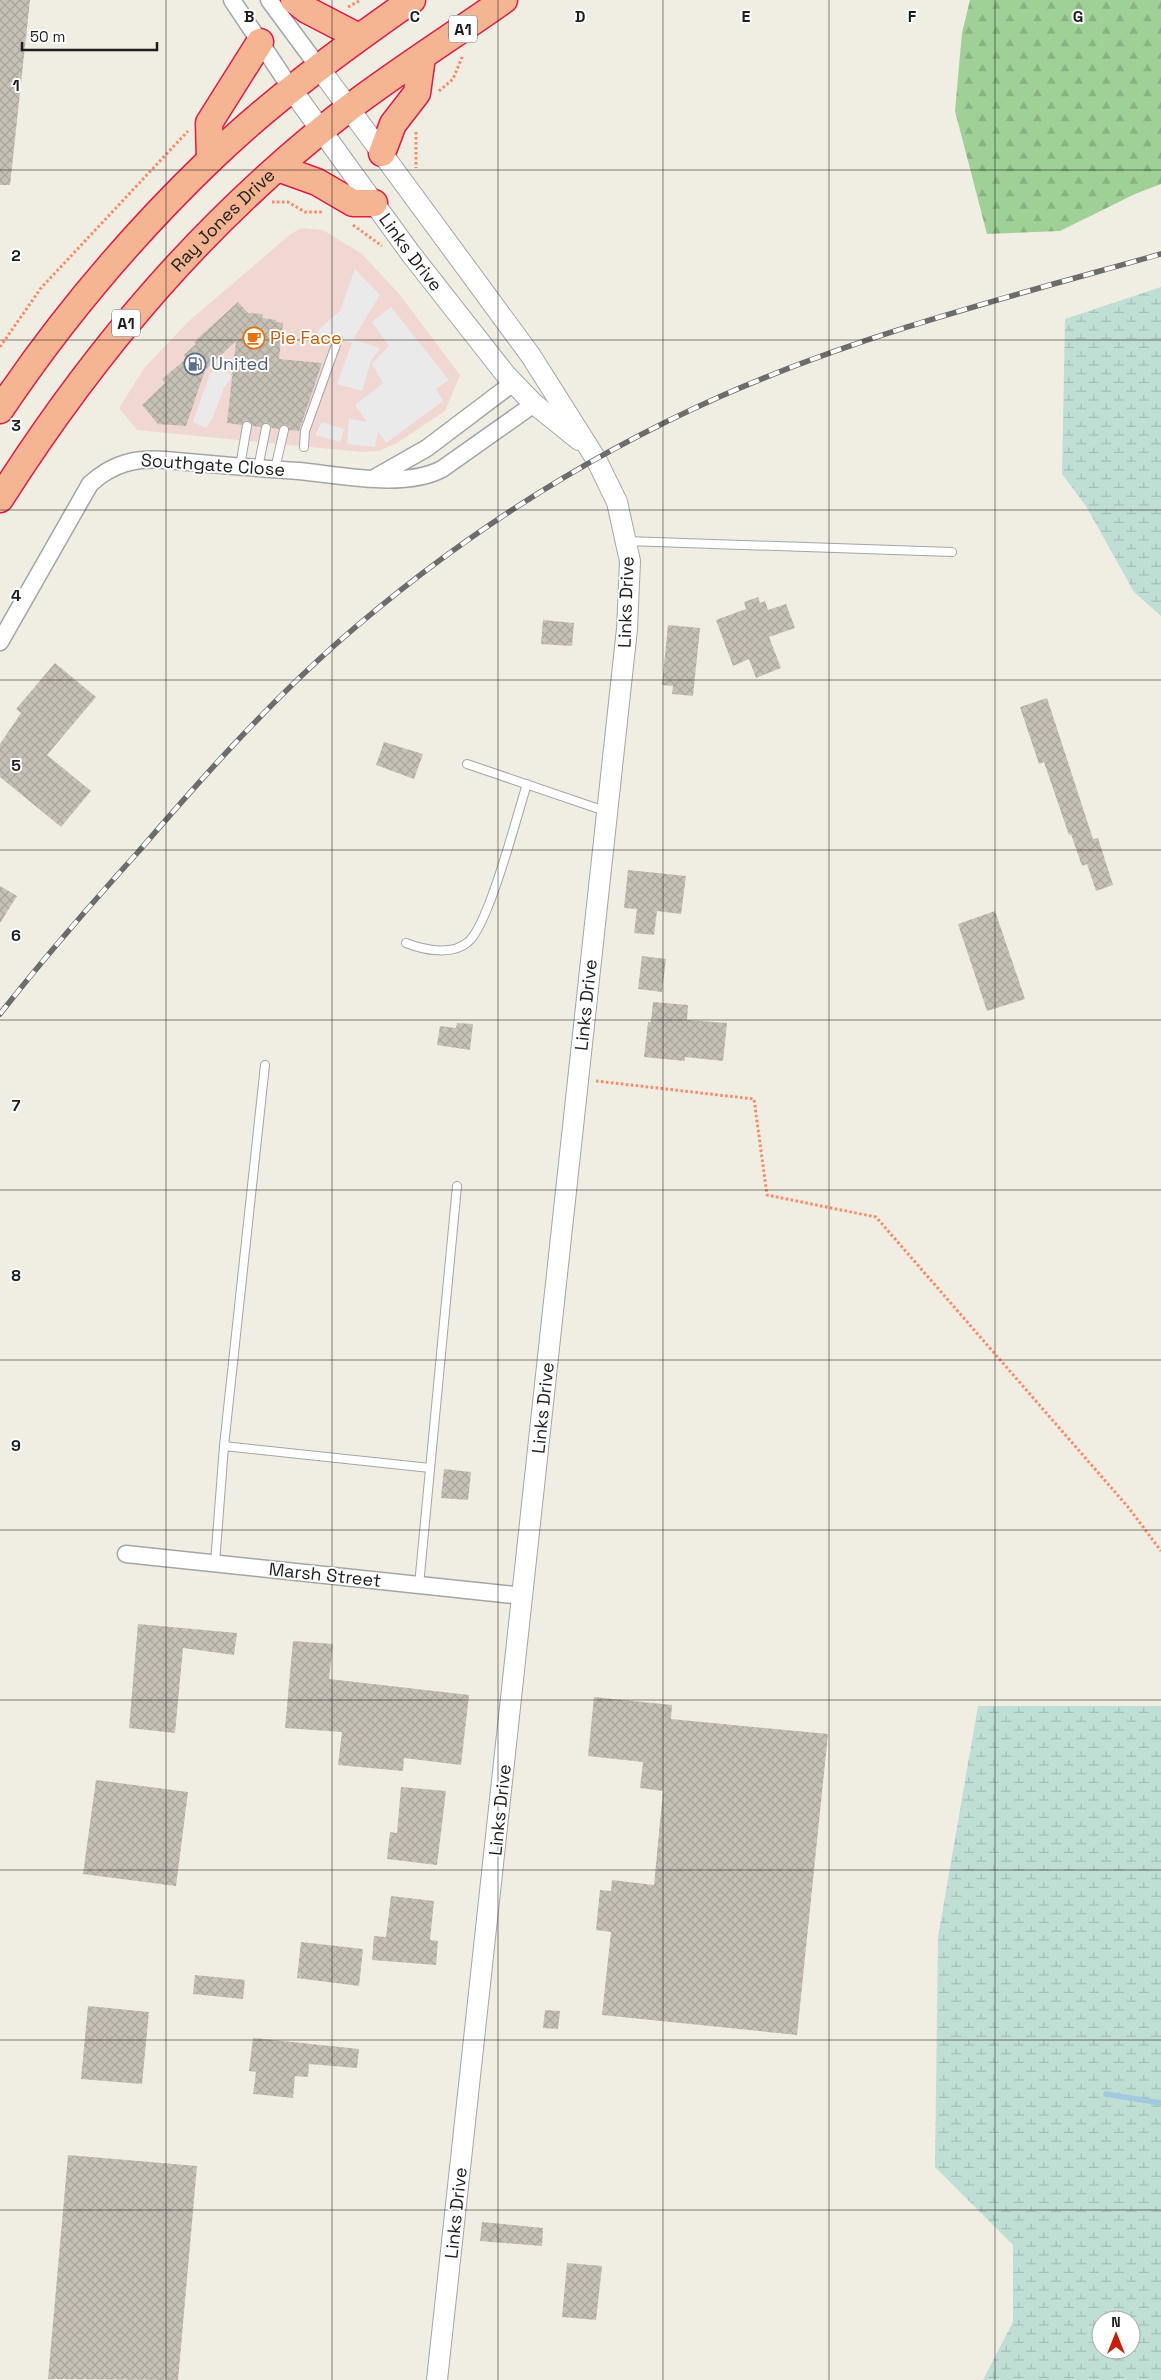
<svg xmlns="http://www.w3.org/2000/svg" width="1161" height="2380" viewBox="0 0 1161 2380" font-family="'Space Grotesk',sans-serif">
  <defs>
    <pattern id="forest-firs" width="22" height="20" patternUnits="userSpaceOnUse" patternTransform="scale(1.25)"><rect width="22" height="20" fill="#9fd196"/><path d="M5 1l3.5 6h-7zM16 11l3.5 6h-7z" fill="#88b381"/></pattern>
    <pattern id="wetland-marsh" width="20" height="14" patternUnits="userSpaceOnUse" patternTransform="scale(1.25)"><rect width="20" height="14" fill="#bfded4"/><path d="M1 5h8M5 5V1M11 12h8M15 12V8" fill="none" stroke="#a4beb6"/></pattern>
    <pattern id="building-cross-hatch" width="8" height="8" patternUnits="userSpaceOnUse" patternTransform="scale(1.25)"><rect width="8" height="8" fill="#c7c0b6"/><path d="M0 0l8 8M0 8l8-8" fill="none" stroke="#aaa59c"/></pattern>
  </defs>
  <rect width="100%" height="100%" fill="#f0ede3"/>
  <path fill="#f1d7d2" d="M302 228 323 230 362 254 400 295 460 375 445 411 397 443 379 451 362 452 137 430 119 408 145 367 189 321 292 233Z"/>
  <path fill="url(#forest-firs)" d="M970 0H1161V184L1135 194 1060 231 987 234 955 111 962 33Z"/>
  <path fill="url(#wetland-marsh)" fill-rule="evenodd" d="M1161 287V616L1134 592 1086 506 1062 474 1065 319Z
    M978 1706H1161V2380H983L1013 2322V2245L935 2167 938 1937ZM1101 2320H1131V2350H1101Z"/>
  <path fill="#eaeaea" d="M355 269 380 295 353 339 380 348 371 361 362 391 337 384 352 343 338 339 329 345 317 331 340 311Z
    M391 307 449 380 436 389 443 401 386 443 378 431 375 447 347 444 349 419 367 422 355 405 383 383 372 364 389 346 372 322Z
    M218 366 232 376 224 388 213 417 206 428 193 422 210 374Z
    M322 422 344 429 340 442 315 435Z"/>
  <g fill="none" stroke-linecap="round" stroke-linejoin="round">
    <path stroke="#a1c9df" stroke-width="5.5" d="M1106 2094 1161 2103"/>
  </g>
  <path fill="url(#building-cross-hatch)" d="M0 0H30L10 185H0Z
    M238 302 248 313 263 314 262 318 276 320V322L283 323 279 359 322 363 299 431 289 430 285 424 279 429 272 428 267 422 261 427 253 426 247 420 242 425 227 423 236 341 205 370 186 426 158 424 142 405 165 383 162 379 187 358 184 355 196 344 194 342Z
    M758 597 760 603 765 601 768 610 786 604 795 628 769 637 781 668 756 678 749 659 733 666 716 620 746 609 744 602Z
    M543 620 574 623 572 646 541 644Z
    M668 625 700 628 693 696 672 694 673 686 662 685Z
    M55 663 96 697 47 755 91 791 61 827 0 777V744L21 713 16 709Z
    M1047 698 1093 839 1098 838 1113 885 1096 891 1087 864 1082 866 1071 834 1069 835 1044 762 1039 764 1020 707Z
    M384 742 423 754 414 779 376 765Z
    M628 870 686 876 681 914 657 911 654 935 634 933 637 909 624 908Z
    M0 886 17 896 0 923Z
    M995 911 1025 999 987 1011 958 924Z
    M642 956 666 959 662 992 638 989Z
    M653 1002 688 1005 687 1020 727 1023 723 1061 685 1057V1061L644 1057 648 1022H651Z
    M457 1023 473 1024 470 1050 437 1045 440 1026 456 1028Z
    M444 1469 471 1472 468 1500 441 1498Z
    M138 1624 237 1633 234 1655 183 1648 175 1733 129 1728Z
    M293 1641 333 1644 329 1679 469 1695 461 1765 404 1758 403 1771 338 1765 342 1732 285 1728Z
    M594 1697 672 1705 671 1719 828 1734 797 2035 602 2015 611 1932 596 1930 600 1890 611 1891 612 1880 654 1885 663 1791 640 1788 643 1762 588 1756Z
    M96 1780 188 1792 176 1886 83 1874Z
    M401 1787 446 1791 437 1865 387 1859 390 1832 397 1833Z
    M391 1896 434 1901 430 1940 438 1941 436 1965 372 1960 374 1936 386 1937Z
    M301 1942 363 1949 359 1986 297 1978Z
    M195 1975 245 1980 243 1999 193 1994Z
    M88 2006 149 2012 142 2084 81 2079Z
    M545 2010 560 2011 558 2029 543 2028Z
    M253 2038 359 2049 357 2068 309 2064 308 2077 295 2076 293 2098 253 2094 256 2072 249 2071Z
    M68 2155 197 2166 178 2380 48 2379Z
    M482 2222 543 2228 542 2246 480 2241Z
    M567 2263 602 2266 596 2320 562 2317Z"/>
  <g fill="none" stroke-linecap="round" stroke-linejoin="round">
    <g stroke="#a5a5a5" stroke-width="10">
      <path id="service" d="M304 447 305 431 338 339
        M240 466 247 426
        M258 468 266 428
        M275 469 284 430
        M626 541 952 552
        M467 764 605 811
        M406 943C424 950 452 956 468 942 489 925 517 815 527 784
        M224 1446 430 1468
        M215 1563 224 1446 265 1065
        M419 1585 457 1186"/>
    </g>
    <g stroke="#a5a5a5" stroke-width="19">
      <path id="minor" d="M232 0 292 90
        M269 0 320 69
        M376 477 427 448 513 383
        M0 642 90 484C113 463 135 458 165 460 209 464 254 468 299 471 341 475 404 489 442 469L534 404
        M126 1554 523 1596"/>
    </g>
    <g stroke="#a5a5a5" stroke-width="22">
      <g id="tertiary">
        <path d="M320 69 531 356 596 459 617 502 630 561 627 629 437 2380"/>
        <path id="s1" d="M292 90 411 254 506 375 533 403 579 440"/>
      </g>
    </g>
    <g stroke="#e31b45" stroke-width="29">
      <g id="trunk">
        <path d="M294 0 307 10 359 37"/>
        <path d="M382 153 393 124 417 93 422 57"/>
        <path d="M210 160 209 123 260 42"/>
        <path d="M278 168 317 182 353 203H374"/>
        <path d="M0 410C61 319 131 236 210 160 271 101 342 49 412 0"/>
        <path id="s2" d="M0 499C96 348 207 218 349 108 399 70 453 36 504 0"/>
      </g>
    </g>
    <path stroke="#ff8965" stroke-width="3" stroke-dasharray="2.5 2.5" stroke-linecap="butt" d="M348 7 361 0
      M439 91 453 79 463 55
      M416 132V168
      M272 202H288L305 212H323
      M353 225 382 246
      M0 347 41 288 188 131
      M596 1081 754 1099 767 1195 876 1217 1128 1507 1161 1551"/>
    <use href="#service" stroke="#fff" stroke-width="8"/>
    <use href="#minor" stroke="#fff" stroke-width="16"/>
    <use href="#tertiary" stroke="#fff" stroke-width="20"/>
    <use href="#trunk" stroke="#f5b492" stroke-width="26"/>
    <g stroke="#6c6c6c" stroke-width="5.5">
      <path id="rail" d="M0 1014C44 958 91 904 139 851 201 779 265 707 336 644 451 543 580 459 719 397 861 334 1012 296 1161 254"/>
    </g>
    <use href="#rail" stroke="#fff" stroke-width="4" stroke-dasharray="11" stroke-linecap="butt"/>
  </g>
  <path fill="none" stroke="#1e1e1e" stroke-width="1" stroke-opacity="0.55" d="M166 0V2380M332 0V2380M498 0V2380M663 0V2380M829 0V2380M995 0V2380M0 170H1161M0 340H1161M0 510H1161M0 680H1161M0 850H1161M0 1020H1161M0 1190H1161M0 1360H1161M0 1530H1161M0 1700H1161M0 1870H1161M0 2040H1161M0 2210H1161"/>
  <defs>
    <g id="cafe-ring" transform="scale(1.125)"><circle r="9.5" fill="#fff" stroke="#e8710a" stroke-width="1.5"/><path d="M-5.5-4.5H6V0H3Q3 3.5 0 3.5H-2.5Q-5.5 3.5-5.5 0ZM3-3.2v2h1.7v-2ZM-6 4.5H4V6H-6Z" fill="#e8710a"/></g>
    <g id="fuel-ring" transform="scale(1.125)"><circle r="9.5" fill="#fff" stroke="#5c6f8a" stroke-width="1.5"/><path d="M-5.5-6h7V0h2V4h1.3V-2.5L3-4.5l.8-.8L6-3V5H2.5V1h-1V6h-7ZM-4.2-4.7v3.2H.2V-4.7Z" fill="#5c6f8a"/></g>
  </defs>
  <g fill-rule="evenodd">
    <use href="#cafe-ring" x="254" y="338"/>
    <use href="#fuel-ring" x="195" y="364"/>
  </g>
  <g text-anchor="middle" stroke-width="4" stroke-linejoin="round" paint-order="stroke">
    <g fill="#fff" stroke="#626262" stroke-width="1">
      <rect x="449" y="15.5" width="28" height="27" rx="4"/>
      <rect x="112" y="309.5" width="28" height="27" rx="4"/>
    </g>
    <g font-size="16" font-weight="bold" fill="#1e1e1e">
      <text x="463" y="35">A1</text>
      <text x="126" y="329">A1</text>
    </g>
    <g font-size="18" fill="#1e1e1e" stroke="#fff">
      <text dy="6" stroke="none"><textPath href="#s2" startOffset="358">Ray Jones Drive</textPath></text>
      <text dy="6" stroke="none"><textPath href="#s1" startOffset="201">Links Drive</textPath></text>
      <text transform="translate(213 465) rotate(4)" y="6">Southgate Close</text>
      <text transform="translate(626 602) rotate(-88)" y="6">Links Drive</text>
      <text transform="translate(586 1005) rotate(-84)" y="6">Links Drive</text>
      <text transform="translate(543 1408) rotate(-84)" y="6">Links Drive</text>
      <text transform="translate(325 1575) rotate(6)" y="6">Marsh Street</text>
      <text transform="translate(500 1810) rotate(-84)" y="6">Links Drive</text>
      <text transform="translate(456 2213) rotate(-84)" y="6">Links Drive</text>
    </g>
    <g font-size="18" fill="#c56008" stroke="#fff" text-anchor="start">
      <text x="270" y="344">Pie Face</text>
    </g>
    <g font-size="18" fill="#4e5e75" stroke="#fff" text-anchor="start">
      <text x="211" y="370">United</text>
    </g>
  </g>
  <g font-size="16" text-anchor="middle" font-weight="bold" fill="#1e1e1e" stroke="#fff" stroke-width="4" stroke-linejoin="round" paint-order="stroke">
    <text x="249" y="22">B</text>
    <text x="415" y="22">C</text>
    <text x="580" y="22">D</text>
    <text x="746" y="22">E</text>
    <text x="912" y="22">F</text>
    <text x="1078" y="22">G</text>
    <text x="16" y="91">1</text>
    <text x="16" y="261">2</text>
    <text x="16" y="431">3</text>
    <text x="16" y="601">4</text>
    <text x="16" y="771">5</text>
    <text x="16" y="941">6</text>
    <text x="16" y="1111">7</text>
    <text x="16" y="1281">8</text>
    <text x="16" y="1451">9</text>
  </g>
  <g transform="translate(1116 2335)"><circle r="24" fill="#ffffff" stroke="#a5a5a5"/>
  <path d="M0-4L9 19L0 12L-9 19Z" fill="#cc1b00"/>
  <text y="-8" font-size="14" font-weight="bold" text-anchor="middle" fill="#1e1e1e">N</text>
  </g>
  <path d="M22 42v8h135v-8" fill="none" stroke="#1e1e1e" stroke-width="2.5"/>
  <text x="30" y="42" font-size="15" fill="#1e1e1e" stroke="#ffffff" stroke-width="4" paint-order="stroke">50 m</text>
</svg>
